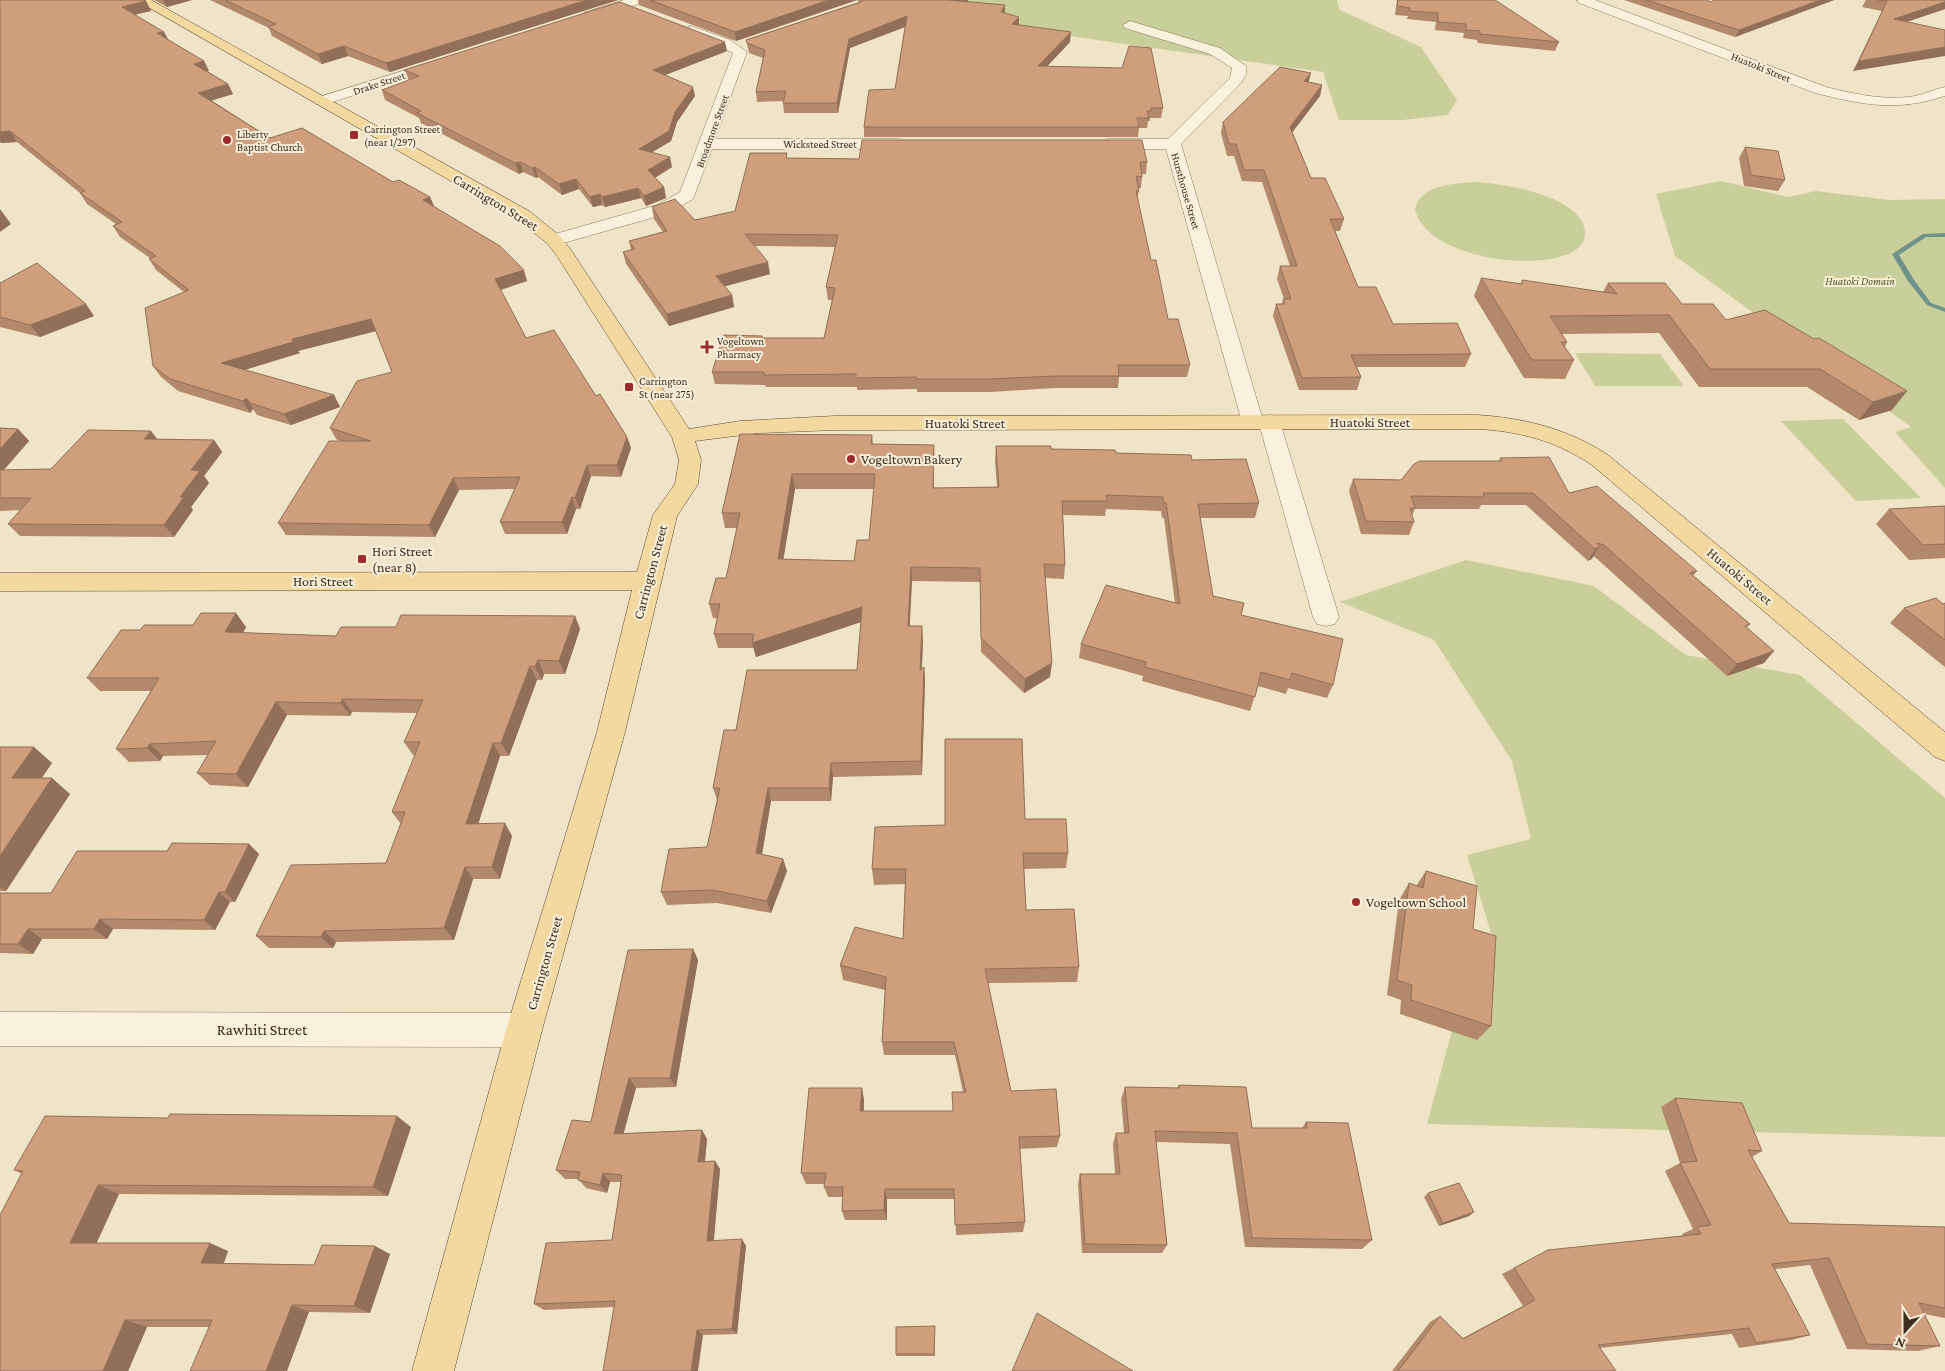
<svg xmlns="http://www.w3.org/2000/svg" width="1945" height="1371" viewBox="0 0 1945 1371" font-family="'Crimson Pro',serif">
  <rect width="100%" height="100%" fill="#f0e4c8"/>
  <path fill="#c9cf9b" d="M959 0H1337L1340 10 1421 47 1457 100 1448 115 1403 120H1339L1323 72 1076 37 993 21Z
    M1721 181 1789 197 1816 191 1889 200 1945 199V488L1895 432 1911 427 1675 256 1656 194Z
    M1477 182C1504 184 1583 196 1585 232 1586 240 1581 247 1574 251 1538 273 1425 258 1415 209 1421 184 1456 183 1477 182Z
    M1575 353 1660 354 1684 386H1595Z
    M1843 419 1921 498 1856 501 1781 421Z
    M1466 560 1594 586 1686 655 1800 675 1945 798V1137L1427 1124 1458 1008 1496 949 1467 855 1531 839 1512 761 1434 640 1340 602Z"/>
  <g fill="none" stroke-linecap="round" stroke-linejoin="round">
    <path fill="#6f938a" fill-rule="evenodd" d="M1945 233V237H1926L1899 255 1914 280 1931 303 1945 308V312L1927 305 1908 281 1892 254 1923 234Z"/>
    <g stroke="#8d765c" stroke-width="1">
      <path id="minor" d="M624 0H643L641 3 594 19 589 20 583 16 584 13Z
        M1577 0H1595L1826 87C1854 94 1885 101 1915 96 1925 94 1935 89 1945 87V96C1896 112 1864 105 1815 93L1579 3Z
        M1130 21 1220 48 1246 66V75L1241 83 1181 144 1262 417 1269 415 1277 417 1280 422 1339 617 1335 624 1326 626 1317 624 1313 617 1260 427 1253 429 1245 427 1242 422 1166 149H1107L1099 144 1107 139H1168L1230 78 1232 68 1210 54 1125 28 1123 25Z
        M691 26 730 40 747 52 715 139H899L907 144 899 149H712L693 199 669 213 560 244H548L545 240 548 236 657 205 680 192 733 53 720 46 686 33 684 30Z
        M441 59 446 60 448 63 446 66 326 104H316L314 101 316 98Z
        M0 1012 524 1013 536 1018 542 1030 536 1042 524 1047 0 1046Z"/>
    </g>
    <g stroke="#5b4430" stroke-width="1">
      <path id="major" d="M136 0H151L529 211 560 236 571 250 689 429 740 421 835 416 1477 415C1525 418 1568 429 1608 455L1945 732V761L1935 757 1592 465C1556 441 1520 431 1477 429L835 430 759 433 695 441 701 460 698 484 677 516 625 732 542 1030 454 1371H412L506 1030 597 732 632 590 0 591V573L637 572 653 515 675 484 679 460 672 437 557 256 548 244 517 219Z"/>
    </g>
    <use href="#minor" fill="#faf1dc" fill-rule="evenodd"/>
    <use href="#major" fill="#f3d9a0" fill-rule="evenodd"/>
  </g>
  <path fill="#b2896c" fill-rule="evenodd" d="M0 0 146 1 151 11 134 15 164 32 168 40 204 61 209 71H207L228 84 233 94 211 100 270 138 393 182 430 197 434 206 527 281 501 290 526 338 596 396 627 437 631 448 621 477 591 476 580 509H576L567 534H505L500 522 515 489 459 490 435 537 286 535 278 523 340 441 336 439 330 428 392 372 376 331 298 351 300 353 244 370 334 395 340 407 291 425 257 415 253 409 250 413 178 391 161 377 153 366 184 292 156 270 149 259 150 258 120 237 113 226 116 224 87 204 80 193 17 142 1 143 0 141Z
    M154 0H192L167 7Z
    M210 0H618L390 72 348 56 322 64 272 36 269 28Z
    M638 0H968V2L1005 5V13L1019 24 1070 42 1047 66 1163 108 1161 118H1150V121H1148L1147 128H1139L1138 137H864V127L895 89 905 26 850 48 838 113H784L783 103 784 101 757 102 756 92 763 58 749 53 746 40 859 2 857 0 736 41 639 5Z
    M1397 0H1495L1559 42 1555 51 1478 43 1477 40 1463 38 1464 33 1435 30 1436 22 1407 19 1408 16 1395 15Z
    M1624 0H1708L1710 2 1714 0H1834L1735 37Z
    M1866 0H1945V9L1907 22 1853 71 1882 11 1862 7Z
    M727 51 665 75 695 96 677 122 671 141 652 152 672 167 655 178 664 187 666 198 646 206 641 198 605 207 602 205 593 207 579 189 562 195 538 177 536 178 523 172 519 174 421 123 419 118 385 100 382 90 409 80 404 70Z
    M1309 82 1322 85 1320 96 1292 132 1311 178 1344 219 1340 231H1335L1358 287 1393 324 1471 354 1465 367H1357L1361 377 1357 390H1299L1273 316 1276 304H1282L1283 299H1284L1277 279 1280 266H1290L1262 182 1242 181 1234 156H1227L1221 133 1223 122Z
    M1745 147 1785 180 1778 191 1744 186 1739 158Z
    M788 158 1147 162 1146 174H1142V177L1141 188H1138L1139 191 1137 200 1151 260 1168 319 1190 365 1187 377H1119L1118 388H1054L991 392H917V389L857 390V387H766L765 385 715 384 712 372 763 338H824L832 300H828L826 287 835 247 755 246 770 274 725 286 732 295 734 307 669 326 626 264 623 252 631 250 629 241 663 232 654 219 652 207 695 220 735 211Z
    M1481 278 1521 284 1522 280 1603 292 1608 283 1682 304 1726 320 1765 310 1892 410 1859 420 1807 387H1699L1659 333 1562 334 1567 342 1565 347 1574 360 1565 379 1524 378 1474 296Z
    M0 283 94 316 40 337 0 327Z
    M0 428 18 429 29 441 4 470 51 469 151 431 157 439 214 440 222 452 204 476 209 483 191 507 193 510 174 537 20 536 8 524 20 510 0 511Z
    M740 434 872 435 873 444 934 445V488L997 487 995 461 996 446 1116 453 1192 460 1259 503 1255 518H1200L1213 596 1241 615 1333 685 1327 698 1288 688 1286 694 1258 686 1250 711 1142 681 1143 676 1079 658 1081 644 1175 603 1164 518H1162L1161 511 1106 509 1105 516 1063 515 1065 565 1064 579 1045 578 1050 677 1024 693 981 652 980 582 912 581 909 626 923 640 922 669 924 667 925 681 922 775 833 777 831 801H771L762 854 783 859 787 871 771 913 717 903 667 905 661 892 707 847 717 800 713 788 736 730 857 670 861 622 756 657 754 648H718L714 634 717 618H713L709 604 726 578 737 528H725L722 513ZM795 489H874L869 540 854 561 783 559Z
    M1500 458 1569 493 1697 571 1693 576 1750 624 1747 627 1764 663 1727 676 1596 558 1593 556 1588 561 1526 505H1481L1479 509H1415L1412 515 1414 522 1409 535 1361 534 1349 491 1353 479 1401 480 1499 461Z
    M1945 506V558L1909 560 1876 524 1889 509Z
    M1945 603V667L1890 623 1904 608Z
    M575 616 580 629 565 674H544L542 680H537L509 756H500L478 824 512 836 500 879H473L454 940 336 942 333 948H269L256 936 386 863 401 824 392 812 415 755H413L404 742 417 713 352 712 350 716 287 715 248 787 210 785 197 773 208 755 163 756 160 761 129 762 116 749 151 691H100L87 678 140 630 193 625 246 627 243 633 336 636 396 627Z
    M0 747 52 763 41 778 70 794 6 891H0Z
    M1025 819 1068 853 1066 868 1024 869 1026 910 1079 967 1077 982 988 983 1011 1091 1060 1136 1057 1147 1020 1149 1025 1222 1023 1232 956 1235 955 1199H887V1220H845L842 1211V1197H828L824 1187 825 1184H806L801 1173 862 1088 864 1101V1111H953L963 1092 955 1055H884L882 1042 885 990 843 980 840 965 903 939 905 884 874 885 872 869 945 825Z
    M249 844 259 854 235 902H230L215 930 113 929 107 939H42L33 954 0 953V893H51L167 851Z
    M1426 871 1473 929 1491 1026 1477 1040 1400 1014 1401 1000 1387 995 1399 900 1409 883 1416 886Z
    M693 949 698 960 676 1087 636 1088 623 1134 702 1130 707 1139 705 1162 715 1161 720 1169 714 1240 746 1246 737 1334 703 1335 614 1307 544 1310 534 1304 612 1240 621 1182H610L607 1193 586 1188 578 1179H565L556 1170 591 1122Z
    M1179 1085 1252 1128H1302L1306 1122 1372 1240 1362 1249 1245 1247 1230 1144 1156 1142 1167 1245 1162 1253H1082L1078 1184 1080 1174H1115L1113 1144 1116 1133H1124L1121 1099 1125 1087 1177 1088Z
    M1675 1098 1762 1151 1752 1157 1789 1223 1945 1227V1318L1924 1314 1940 1346 1918 1351 1847 1349 1810 1265 1775 1269 1810 1335 1792 1340 1739 1348 1732 1334 1600 1348 1616 1371H1392L1430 1322 1440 1316 1463 1338 1523 1306 1502 1274 1514 1268 1683 1236 1682 1234 1693 1229 1665 1171 1680 1163 1661 1107Z
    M411 1127 388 1196 119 1194 96 1243 228 1251 224 1263 314 1265 390 1254 370 1313 309 1312 209 1327H147L128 1371H0L22 1174 14 1170Z
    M1428 1193 1469 1216 1439 1226 1424 1197Z
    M935 1329V1356H896V1354Z"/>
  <path fill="#916f58" d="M163 0H192L167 7Z
    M587 0H618L390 72 386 63Z
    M829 0H857L736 41 735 32Z
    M949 0H968V2L949 10Z
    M1820 0H1834L1735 37 1739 30Z
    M146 1 151 11 127 16 122 7Z
    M1945 2V9L1888 28 1894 19Z
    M1005 5V14L1001 12Z
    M907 16 908 26 850 48 838 113 837 103 849 39Z
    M1019 17V26L1012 24Z
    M164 32 169 41 157 33Z
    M1071 32 1070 42 1038 76V66Z
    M725 42 727 51 655 79 653 70Z
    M344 46 348 56 322 64 318 54Z
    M1945 47V56L1853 71 1859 61Z
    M204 61 209 71 199 73 194 64Z
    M1311 73 1308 84 1304 81Z
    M228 84 233 94 204 103 198 93Z
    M1322 85 1320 96 1288 138 1290 127Z
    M693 87 695 96 677 122 671 141 641 159 639 149 675 112Z
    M10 131 17 142 1 143 0 141V132Z
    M670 157 672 167 651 180 648 170Z
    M520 162 523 172 519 174 515 163Z
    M535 167 538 177 536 178 532 168Z
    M576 179 579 189 562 195 559 184Z
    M664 187 666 198 646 206 644 196Z
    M638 188 641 198 605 207 602 197Z
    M600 194 602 205 593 207 590 197Z
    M430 197 435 208 423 200Z
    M0 209 11 224 0 232Z
    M768 262 770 274 719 288 716 276Z
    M524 270 527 281 499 290 495 279Z
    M732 295 734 307 669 326 667 314Z
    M86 304 94 316 40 337 30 325Z
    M371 319 376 331 298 351 300 353 228 375 221 363 292 339Z
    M1907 391 1892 410 1859 420 1873 402Z
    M334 395 340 407 291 425 284 414Z
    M246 398 253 409 250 413 243 401Z
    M18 429 29 441 0 474V449Z
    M151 431 160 443 144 439Z
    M627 437 631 448 621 477 617 465Z
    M214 440 222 452 204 476 209 483 191 507 193 510 174 537 164 525 180 497 191 470Z
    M934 445V502L933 488Z
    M587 465 591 476 580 509 575 498Z
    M792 474 795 489 781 574 778 559Z
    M453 478 459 490 435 537 429 525Z
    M572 497 576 509 567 534 562 522Z
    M1599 546 1592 559 1588 561 1595 549Z
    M911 567 912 581 909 641 908 626Z
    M862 607 864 621 756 657 752 643Z
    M236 613 246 627 236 645 225 632Z
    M575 616 580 629 565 674 559 661Z
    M922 626 923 640 921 684 920 670Z
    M1774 651 1764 663 1727 676 1737 664Z
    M538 660 544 674 542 680 535 667Z
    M1052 663 1050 677 1024 693 1025 679Z
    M530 666 537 680 509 756 501 743Z
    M924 667 925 681 922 775 921 761Z
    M342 699 352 712 350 716 341 703Z
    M276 702 287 715 248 787 236 774Z
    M493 743 500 756 474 837 466 824Z
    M150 744 163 756 160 761 147 748Z
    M34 747 52 763 31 794 12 778Z
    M831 763 833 777 831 801 829 788Z
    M52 778 70 794 6 891 0 887V856Z
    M768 788 771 801 760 866 756 853Z
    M505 823 512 836 500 879 492 867Z
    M249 844 259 854 235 902 225 892Z
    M783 859 787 871 771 913 767 901Z
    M465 867 473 879 454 940 444 928Z
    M219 892 230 902 215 930 204 920Z
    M100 919 113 929 107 939 94 929Z
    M28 929 42 939 33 954 18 944Z
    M324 931 336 942 333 948 321 937Z
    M693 949 698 960 676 1087 670 1078Z
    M629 1078 636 1088 621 1143 614 1134Z
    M862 1088 864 1101 863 1123 860 1111Z
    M397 1116 411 1127 388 1196 373 1187Z
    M702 1130 707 1139 704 1171 698 1162Z
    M715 1161 720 1169 713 1248 707 1241Z
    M603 1173 610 1182 607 1193 600 1185Z
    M98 1185 119 1194 93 1251 70 1243Z
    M885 1189 887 1199V1220L884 1210Z
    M1474 1212 1469 1216 1439 1226 1443 1223Z
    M742 1239 746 1246 737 1334 732 1329Z
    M210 1243 228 1251 221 1270 201 1263Z
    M375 1246 390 1254 370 1313 354 1306Z
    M292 1305 309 1312 287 1371H266Z
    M125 1320 147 1327 128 1371H103Z
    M697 1330 703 1335 698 1371H691Z"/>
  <path fill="#cf9f7d" stroke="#916f58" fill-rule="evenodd" d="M0 0H143L146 1 122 7 164 32 157 33 204 61 194 64 228 84 198 93 270 138 302 128 393 182 399 180 430 197 423 200 500 246 524 270 495 279 526 338 554 330 596 396 600 394 627 437 617 465H587L575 498 572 497 562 522H500L520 477 453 478 429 525 278 523 329 441H371L330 428 357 381 392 372 371 319 292 339 293 342 221 363 334 395 284 414 250 403 246 398 243 401 170 379 153 366 145 308 189 290 149 259 156 256 113 226 122 222 80 193 85 191 10 131 0 132Z
    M225 0H587L386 63 344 46 318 54 268 27 276 24Z
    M650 0H829L735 32Z
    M862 0H949H948L1005 5 1001 12 1019 17 1012 24 1071 32 1038 66 1122 68 1129 46 1151 48 1163 108H1151V111H1147L1149 118H1137L1139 127H864L869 90 895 89 907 16 849 39 837 103H783L786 91 756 92 765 50 747 43 746 40 861 2Z
    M1398 0H1495L1559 42 1480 34V31L1466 30V24L1438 22V13L1410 11V8L1397 6Z
    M1646 0H1708L1710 2 1714 0H1820L1739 30Z
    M1878 0H1945V2L1894 19 1945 30V47L1859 61 1887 1Z
    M620 2 725 42 653 70 693 87 675 112 669 131 639 149 670 157 648 170 664 187 644 196 638 188 602 197 600 194 590 197 576 179 559 184 535 167 532 168 520 162 515 163 417 113 421 111 382 90 419 76 404 70Z
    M1280 67 1311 73 1304 81 1322 85 1290 127 1311 178H1325L1344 219H1330L1358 287H1376L1393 324 1457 323 1471 354 1351 355 1361 377 1302 378 1276 304H1285L1283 299H1291L1280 266H1297L1264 170H1244L1236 144H1229L1223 122Z
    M862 140H1142L1147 162H1140L1142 177 1136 176 1139 191H1136L1151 260H1156L1168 319H1178L1190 365H1118L1119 376H1055L991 379H916V377L856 378V374L764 375V372H712L724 335 762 336V338H824L835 288 826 287 838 235 745 234 768 262 716 276 732 295 667 314 623 252 635 249 629 241 667 231 652 207 675 199 695 220 735 211 750 153H787L786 158 859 159Z
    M1745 147 1778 151 1785 180 1751 175Z
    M37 263 86 304 30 325 0 317V283Z
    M1481 278 1522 284V280L1617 294 1608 283H1665L1682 304H1713L1726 320 1765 310 1814 339 1819 338 1907 391 1873 402 1820 369H1710L1669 315 1550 316 1567 342H1561L1574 360H1532Z
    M0 428 18 429 0 449Z
    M88 430 151 431 144 439 214 440 191 470 200 471 180 497H184L164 525 8 524 31 498H0V470L51 469Z
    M740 434 872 435 871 444 934 445 933 488 999 487 996 446H1051V449L1115 450 1116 453 1191 455 1192 460 1246 459 1259 503 1198 504 1213 596 1244 603 1241 615 1343 639 1333 685 1292 673 1290 680 1261 672 1255 697 1145 667 1146 662 1081 644 1106 585 1180 604 1166 503H1164L1163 497 1106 495 1107 501H1062L1065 565 1044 564 1052 663 1025 679 981 638 980 568 911 567 908 626H922L920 670 924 667 921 761 831 763 829 788H768L756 853 783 859 767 901 713 890 661 892 669 849 707 847 720 788H713L724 730H736L747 670H857L862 607 752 643 754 634H714L720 604H709L716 578H726L740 513H722ZM792 474H875L869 540H857L854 561 778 559Z
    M1549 457 1569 493 1597 486 1697 571 1690 573 1750 624 1745 626 1774 651 1737 664 1604 545 1597 543 1599 546 1595 549 1533 493H1483L1484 497 1411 496 1415 508H1410L1414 522 1366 521 1353 479 1401 480 1414 464 1420 461H1502L1500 458Z
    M1945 506V544L1923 545 1889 509Z
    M1936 598 1943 604 1945 603V640L1904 608Z
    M201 613H236L225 632 336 636 341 627H396L401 615 575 616 559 661 538 660 535 667 530 666 501 743H493L466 824 505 823 492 867H465L444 928 324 931 321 937 256 936 291 865 386 863 405 812H392L420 742H404L423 700 342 699 341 703 276 702 236 774 197 773 216 741 150 744 147 748 116 749 159 678H87L121 630H140L144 625H193Z
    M945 739H1022L1025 819H1066L1068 853H1023L1026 910 1074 909 1079 967 985 969 1011 1091 1056 1089 1060 1136 1019 1137 1025 1222 955 1225 954 1189H885L884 1210 842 1211 843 1187H824L826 1173H801L809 1088H862L860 1111H953L952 1092H966L954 1042H882L886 977 840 965 855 927 903 939 906 869H872L875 827 945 825Z
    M0 747H34L12 778H52L0 856Z
    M172 843 249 844 225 892H219L204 920 100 919 94 929H28L18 944H0V893H51L77 851H167Z
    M1426 871 1477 886 1473 929 1496 936 1491 1026 1411 1000 1412 985 1397 980 1409 883 1423 888Z
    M693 949 670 1078H629L614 1134 702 1130 698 1162 715 1161 707 1241 742 1239 732 1329 697 1330 691 1371H603L615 1301 534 1304 546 1243 612 1240 622 1175 603 1173 600 1185 578 1180 580 1172 556 1170 572 1120 591 1122 628 950Z
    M1179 1085 1246 1087 1252 1128H1307L1306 1122 1348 1123 1372 1240 1252 1238 1237 1133 1155 1131 1167 1245 1085 1244 1080 1174H1120L1116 1133H1129L1125 1087 1179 1088Z
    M1675 1098 1742 1103 1762 1151 1748 1150 1789 1223 1945 1227V1308L1919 1303 1940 1346 1867 1344 1829 1258 1772 1264 1810 1335 1756 1343 1749 1328 1598 1345 1616 1371H1398L1440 1316 1463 1339 1535 1300 1514 1268 1548 1250 1701 1234 1697 1227 1711 1225 1680 1163 1697 1161Z
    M170 1114 397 1116 373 1187 98 1185 70 1243H210L201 1263 314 1265 322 1245 375 1246 354 1306 292 1305 266 1371H190L212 1320H125L103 1371H0V1215L23 1171 14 1170 45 1116 168 1118Z
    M1459 1183 1474 1212 1443 1223 1428 1193Z
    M1037 1313 1133 1371H1012Z
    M935 1326 934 1354H896V1327Z"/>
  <g fill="#9e2a2b" stroke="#f7eed8" stroke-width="2">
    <rect x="349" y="130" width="10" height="10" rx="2.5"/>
    <circle cx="227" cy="140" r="5"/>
    <path d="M704.5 339.5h5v5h5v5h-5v5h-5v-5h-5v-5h5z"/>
    <rect x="624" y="382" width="10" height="10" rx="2.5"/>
    <circle cx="851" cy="459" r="5"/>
    <rect x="357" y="554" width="10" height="10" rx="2.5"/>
    <circle cx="1356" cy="902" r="5"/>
  </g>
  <g text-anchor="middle" stroke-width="4" stroke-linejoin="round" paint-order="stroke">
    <g font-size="11" fill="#3d2e20" stroke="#f7eed8">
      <text transform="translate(1761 67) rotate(22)" y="4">Huatoki Street</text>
      <text transform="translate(379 83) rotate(-18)" y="4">Drake Street</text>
      <text transform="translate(712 131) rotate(-70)" y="4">Broadmore Street</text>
      <text x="820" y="148">Wicksteed Street</text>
      <text transform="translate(1186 191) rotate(74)" y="4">Hursthouse Street</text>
    </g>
    <g font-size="11" fill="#3d2e20" stroke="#f7eed8" text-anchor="start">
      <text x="364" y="133">Carrington Street<tspan x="364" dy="13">(near 1/297)</tspan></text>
      <text x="237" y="138">Liberty<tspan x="237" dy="13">Baptist Church</tspan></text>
      <text x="717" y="345">Vogeltown<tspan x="717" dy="13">Pharmacy</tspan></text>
      <text x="639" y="385">Carrington<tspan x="639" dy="13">St (near 275)</tspan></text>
    </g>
    <g font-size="11" font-style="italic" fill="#4d5a26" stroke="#f7eed8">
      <text x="1860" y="285">Huatoki Domain</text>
    </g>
    <g font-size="14" fill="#3d2e20" stroke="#f7eed8">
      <text transform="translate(496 202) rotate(31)" y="5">Carrington Street</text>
      <text x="1370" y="427">Huatoki Street</text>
      <text x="965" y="428">Huatoki Street</text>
      <text transform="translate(650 572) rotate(-75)" y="5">Carrington Street</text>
      <text transform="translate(1740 576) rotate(40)" y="5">Huatoki Street</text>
      <text x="323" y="586">Hori Street</text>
      <text transform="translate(544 963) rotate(-74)" y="5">Carrington Street</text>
    </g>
    <g font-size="14" fill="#3d2e20" stroke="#f7eed8" text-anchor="start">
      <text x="861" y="464">Vogeltown Bakery</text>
      <text x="372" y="556">Hori Street<tspan x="372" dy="16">(near 8)</tspan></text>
      <text x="1366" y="907">Vogeltown School</text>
    </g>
    <g font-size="16" fill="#3d2e20" stroke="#f7eed8">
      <text x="262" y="1035">Rawhiti Street</text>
    </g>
  </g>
  <g transform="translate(1905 1331) rotate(201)" stroke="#f7eed8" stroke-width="4" paint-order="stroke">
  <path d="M0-4L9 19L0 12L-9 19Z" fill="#3d2e20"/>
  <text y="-8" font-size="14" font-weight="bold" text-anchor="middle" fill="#3d2e20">N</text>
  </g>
</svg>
